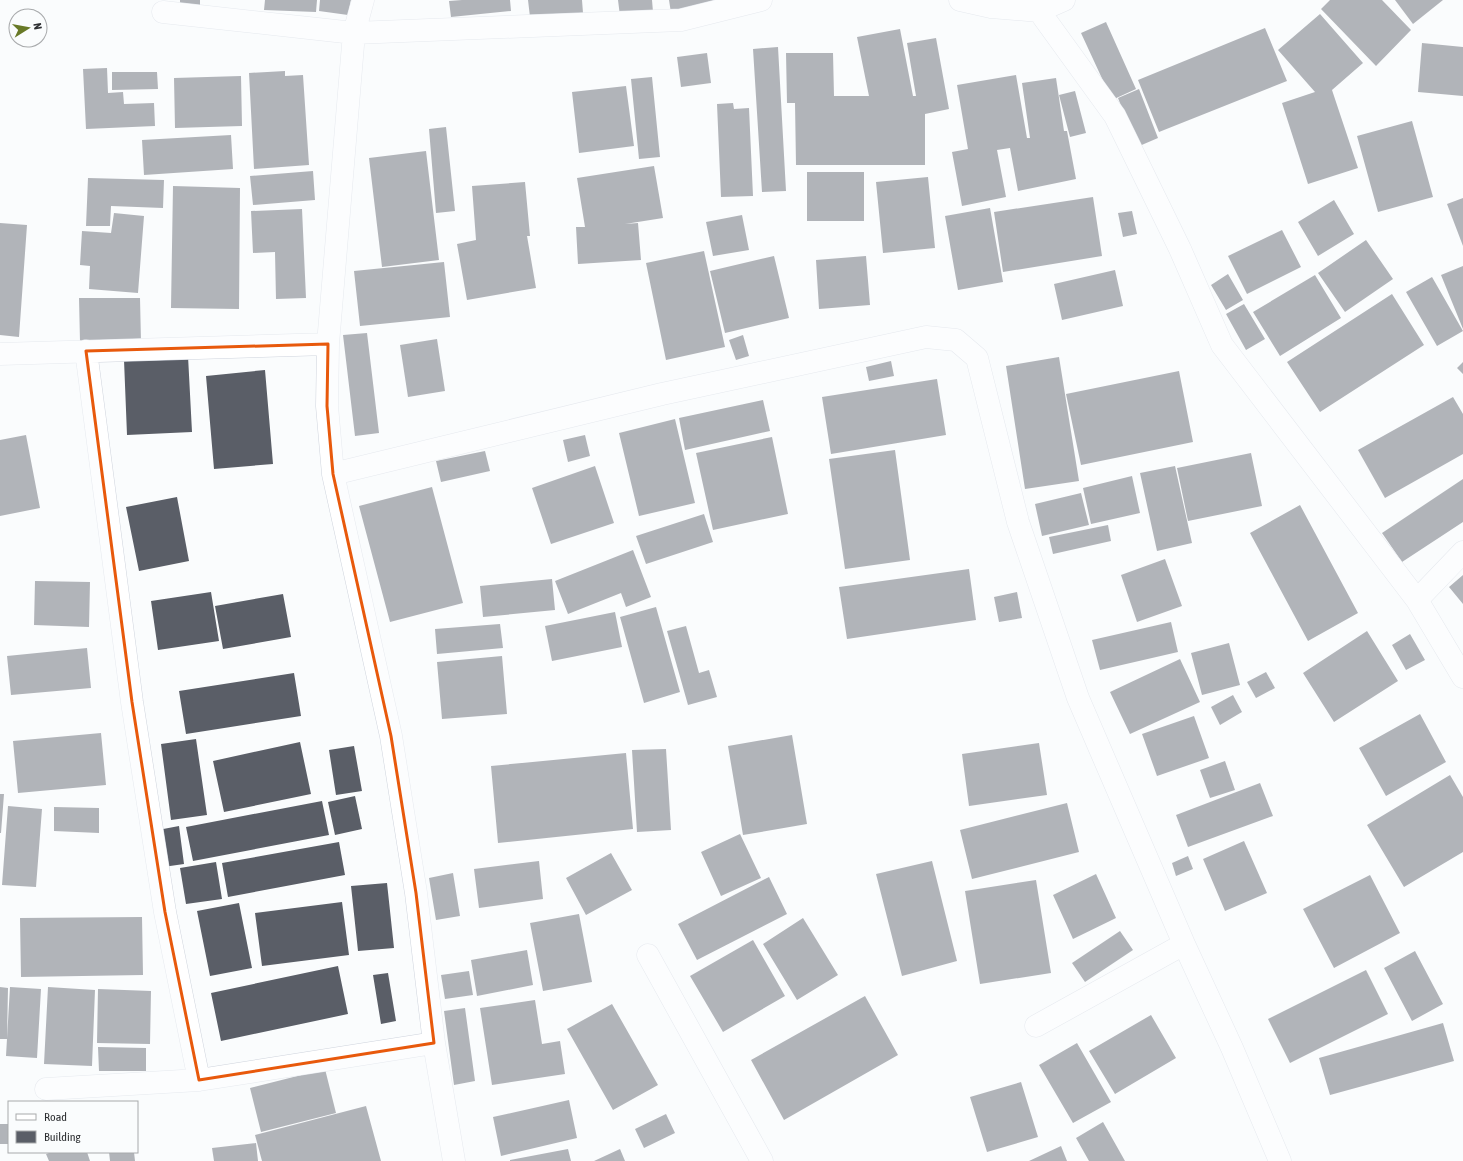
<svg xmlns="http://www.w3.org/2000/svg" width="1463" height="1161" viewBox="0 0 1463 1161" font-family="'Asap Condensed',sans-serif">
  <rect width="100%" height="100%" fill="#fafcfd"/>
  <path fill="#5a5e67" d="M180 0H200V7H180Z
    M265 0H317L316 12 264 10Z
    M320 0H351L348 15 319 11Z
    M462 0H510L511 11 451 17 449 1Z
    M528 0H582L583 13 530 17Z
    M618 0H652L653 12 620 16Z
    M669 0H735L671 13Z
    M1330 0H1382L1411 30 1376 66 1321 9Z
    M1395 0H1443L1413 24Z
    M1320 14 1363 63 1332 90 1358 168 1308 184 1282 103 1315 92 1278 50Z
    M1106 22 1136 89 1112 100 1081 33Z
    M1265 28 1287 81 1159 132 1138 80Z
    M900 29 913 96H916L907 43 936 38 949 109 925 114V165H796L795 103H787L786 53H833L834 96H869L857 37Z
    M1422 43 1463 47V96L1418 92Z
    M778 47 786 191 762 192 753 49Z
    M707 53 711 83 681 87 677 57Z
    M107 68 108 93 123 92 124 104 154 103 155 126 86 129 83 69Z
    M285 71V76L303 75 309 165 254 169 249 73Z
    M112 72H157L158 89 112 90Z
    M1016 75 1027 138H1030L1022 83 1056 78 1064 131H1067L1076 179 1018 191 1010 148 997 150 1006 197 962 206 952 152 968 149 957 85Z
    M241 76 242 126 175 128 174 78Z
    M652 77 660 157 639 159 631 79Z
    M626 86 634 146 579 153 572 92Z
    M1139 89 1158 138 1137 147 1118 98Z
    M1075 91 1086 133 1070 137 1059 95Z
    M733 103 734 109 749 108 753 196 721 197 717 104Z
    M1412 121 1433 197 1378 212 1357 136Z
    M446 127 455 211 436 213 429 129Z
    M231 135 233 169 144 175 142 140Z
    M426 151 439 260 382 267 369 158Z
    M654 166 663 218 625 224 638 223 641 260 578 264 576 227H585L577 178Z
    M313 171 315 200 253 205 250 176Z
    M807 172H864V221H807Z
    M928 177 935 248 883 253 876 182Z
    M88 178 164 180 163 208 111 206 110 226H86Z
    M525 182 530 236H527L536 288 467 300 457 244 476 240 472 186Z
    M173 186 240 188 239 309 171 308Z
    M1093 197 1102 256 1003 272 994 212Z
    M1463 198V246L1447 204Z
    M1334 200 1354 234 1318 256 1298 222Z
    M990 208 1003 282 958 290 945 216Z
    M302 209 306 298 276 299 275 252 253 253 251 211Z
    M1132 211 1137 234 1123 237 1118 213Z
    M114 213 144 216 138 293 89 289 90 266 80 265 82 231 111 233Z
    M742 215 749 250 713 256 706 222Z
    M0 223 27 225 19 337 0 335Z
    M1282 230 1301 267 1247 294 1228 256Z
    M1366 240 1393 279 1345 312 1318 273Z
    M704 251 725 347 666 360 646 263Z
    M774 256 789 318 725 333 710 271Z
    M866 256 870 305 819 309 816 260Z
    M444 262 450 317 360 326 354 271Z
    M1463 266V329L1441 275Z
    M1115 270 1123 306 1062 320 1054 284Z
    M1228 274 1243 300 1226 310 1211 285Z
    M1315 275 1341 318 1280 356 1253 312Z
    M1432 277 1463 331 1437 346 1406 292Z
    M1392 294 1424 345 1320 412 1287 362Z
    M79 298H140L141 342H80Z
    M1244 304 1265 339 1246 350 1226 314Z
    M367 333 379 433 355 436 343 335Z
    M743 335 749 356 736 360 729 340Z
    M437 339 445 391 408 397 400 345Z
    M188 356 192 432 127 435 124 360Z
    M1059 357 1079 481 1025 489 1006 366Z
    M891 361 894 376 869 381 866 367Z
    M1463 362V374L1457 368Z
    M265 370 273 464 214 469 206 376Z
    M1179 371 1193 442 1081 465 1066 394Z
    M937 379 946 435 831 454 822 397Z
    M1453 397 1463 414V454L1385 498 1358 450Z
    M763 400 770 431 685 450 679 418Z
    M675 419 695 503 639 516 619 433Z
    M26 435 40 508 0 516V440Z
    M585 435 590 456 568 462 563 440Z
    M772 437 788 514 713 530 696 453Z
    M895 450 910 560 845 569 829 459Z
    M485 451 490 471 441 482 436 461Z
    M1251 453 1262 506 1188 521 1177 468Z
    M595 466 614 523 551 544 532 488Z
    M1175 466 1192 543 1157 551 1140 473Z
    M1132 476 1140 513 1091 524 1083 488Z
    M1463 479V522L1402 562 1382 533Z
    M432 487 463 603 390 622 359 506Z
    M1081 493 1089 525 1042 536 1035 504Z
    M177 497 189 561 139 571 126 507Z
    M1300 505 1358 613 1308 641 1250 533Z
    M704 514 713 542 646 564 636 536Z
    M1108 525 1111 541 1053 554 1049 537Z
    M633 550 651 597 626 607 621 593 568 614 555 581Z
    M1165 559 1182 606 1137 622 1121 575Z
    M969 569 976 620 847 639 839 587Z
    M1463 575V604L1449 587Z
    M552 579 555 610 483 617 480 586Z
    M35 581 90 582 89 627 34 625Z
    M211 592 219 641 158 650 151 601Z
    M1017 592 1022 618 999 622 994 597Z
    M283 594 291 637 223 649 215 606Z
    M656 607 680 692 644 703 620 617Z
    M615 612 622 647 552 661 545 626Z
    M1171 622 1178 652 1100 670 1092 640Z
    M500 624 503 648 437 654 435 629Z
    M686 626 699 673 709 670 717 697 688 705 667 631Z
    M1367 631 1398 681 1334 722 1303 673Z
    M1410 634 1425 660 1406 670 1392 645Z
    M1229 643 1240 685 1202 695 1191 653Z
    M87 648 91 688 11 695 7 656Z
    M502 656 507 714 442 719 437 662Z
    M1180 659 1200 702 1130 734 1110 692Z
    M1266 672 1275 688 1256 698 1247 682Z
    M294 673 301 716 186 734 179 691Z
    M1233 695 1242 712 1220 725 1211 707Z
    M1420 714 1446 762 1386 796 1359 748Z
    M1194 716 1209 758 1157 776 1142 734Z
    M101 733 106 785 18 793 13 741Z
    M792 735 807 824 743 835 728 746Z
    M196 739 207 815 171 820 161 744Z
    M300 742 311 794 224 812 213 761Z
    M1039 743 1047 795 969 806 962 754Z
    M354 746 362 791 336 795 329 750Z
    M666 749 671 830 637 832 632 750Z
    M626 753 633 829 498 843 491 766Z
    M1225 761 1235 790 1210 798 1200 770Z
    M1450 775 1463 797V852L1404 887 1367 825Z
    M1260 783 1273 816 1188 847 1176 815Z
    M0 794H4L1 833H0Z
    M355 796 362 829 335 835 328 802Z
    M322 801 329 835 193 861 186 827Z
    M1067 803 1079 852 972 879 960 830Z
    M8 806 42 809 36 887 2 885Z
    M54 807 99 808V833L54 831Z
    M179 826 184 864 163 867 158 830Z
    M740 834 761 878 721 896 701 852Z
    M1244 841 1267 893 1225 911 1203 859Z
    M339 842 345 875 228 897 222 863Z
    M611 853 632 890 586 915 566 878Z
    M1188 856 1193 869 1176 876 1172 863Z
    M539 861 543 899 479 908 474 869Z
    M932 861 957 961 902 976 876 874Z
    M216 862 222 899 186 904 180 868Z
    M453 873 460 916 436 920 429 878Z
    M1096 874 1116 918 1073 939 1053 895Z
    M1370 875 1400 933 1334 968 1303 909Z
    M769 877 787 914 697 960 678 924Z
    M1036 880 1051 973 980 984 965 891Z
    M387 883 394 948 358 951 351 886Z
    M342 902 349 955 262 966 255 913Z
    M239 903 252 968 210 976 197 911Z
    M579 914 592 982 543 991 530 923Z
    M142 917 143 975 21 977 20 918Z
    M803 918 838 975 797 1000 763 944Z
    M1120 931 1133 950 1085 982 1072 963Z
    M753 940 785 996 723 1032 690 976Z
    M527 950 533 985 477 996 471 960Z
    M1415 951 1443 1004 1412 1021 1384 968Z
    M338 966 348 1014 221 1041 211 993Z
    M1366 970 1388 1014 1290 1063 1268 1019Z
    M469 971 473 995 445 999 441 975Z
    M388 973 396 1021 381 1024 373 975Z
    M0 987 8 988 7 1039H0Z
    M10 987 41 989 37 1058 6 1056Z
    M48 987 95 990 92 1066 44 1064Z
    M98 989 151 991 150 1044 97 1043Z
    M865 996 898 1055 784 1120 751 1060Z
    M535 1000 542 1044 560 1041 565 1074 492 1085 480 1008Z
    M612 1004 658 1085 613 1110 567 1029Z
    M465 1008 475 1081 454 1085 444 1011Z
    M1151 1015 1176 1058 1115 1094 1089 1051Z
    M1443 1023 1454 1061 1330 1095 1319 1058Z
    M1077 1043 1111 1102 1073 1123 1039 1065Z
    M98 1047 146 1048V1071H99Z
    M325 1069 336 1113 261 1132 250 1088Z
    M1021 1082 1038 1137 987 1152 970 1097Z
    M569 1100 577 1138 501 1156 493 1117Z
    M366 1106 381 1161H262L255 1135Z
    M666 1114 675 1133 644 1148 635 1129Z
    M1103 1122 1125 1161H1089L1076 1138Z
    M0 1124H9V1144H0Z
    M256 1143 258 1161H214L212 1148Z
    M1061 1146 1067 1161H1029Z
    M568 1149 571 1161H510V1160Z
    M620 1149 625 1161H594Z
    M52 1152H87L90 1161H49L46 1154Z
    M109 1152H134L135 1161H110Z"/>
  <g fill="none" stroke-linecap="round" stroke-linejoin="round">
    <g stroke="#cfd4dd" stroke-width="23">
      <path id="minor" d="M363 0 354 33 328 344 327 406 333 474 391 736 416 893 434 1043 454 1161
        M960 0 991 7 1039 11 1064 0
        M1039 11 1115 116 1180 249 1222 345 1417 600 1463 677
        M163 12 354 33 681 20 761 0
        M86 351 132 702 165 912 199 1080
        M0 354 328 344
        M333 474 662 394 926 337 956 340 977 358 1018 522 1078 698 1184 944 1232 1048 1280 1161
        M1417 600 1463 552
        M648 955 762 1161
        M1036 1026 1184 944
        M46 1089 199 1080 434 1043"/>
    </g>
    <use href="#minor" stroke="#fff" stroke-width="22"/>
  </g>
  <path d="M0 0H1463V1161H0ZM328 344 327 406 333 474 391 736 416 893 434 1043 199 1080 165 912 132 702 86 351Z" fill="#fafcfd" fill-opacity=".55" fill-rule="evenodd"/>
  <path fill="none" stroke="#e8590c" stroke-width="3" stroke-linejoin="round" d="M328 344 327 406 333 474 391 736 416 893 434 1043 199 1080 165 912 132 702 86 351Z"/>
  <rect x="8" y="1101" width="130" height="52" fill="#fafcfd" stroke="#a8aaac"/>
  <rect x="16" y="1114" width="20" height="6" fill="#ffffff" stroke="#a8aaac"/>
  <text x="44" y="1121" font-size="12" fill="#2d2f32">Road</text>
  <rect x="16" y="1131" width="20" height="12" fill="#5a5e67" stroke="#a8aaac"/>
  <text x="44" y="1141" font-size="12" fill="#2d2f32">Building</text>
  <g transform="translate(28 28) rotate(79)"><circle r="19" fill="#fafcfd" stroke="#a8aaac"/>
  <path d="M0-3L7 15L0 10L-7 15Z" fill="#687927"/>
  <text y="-6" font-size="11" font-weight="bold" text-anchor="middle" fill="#2d2f32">N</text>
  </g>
</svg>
